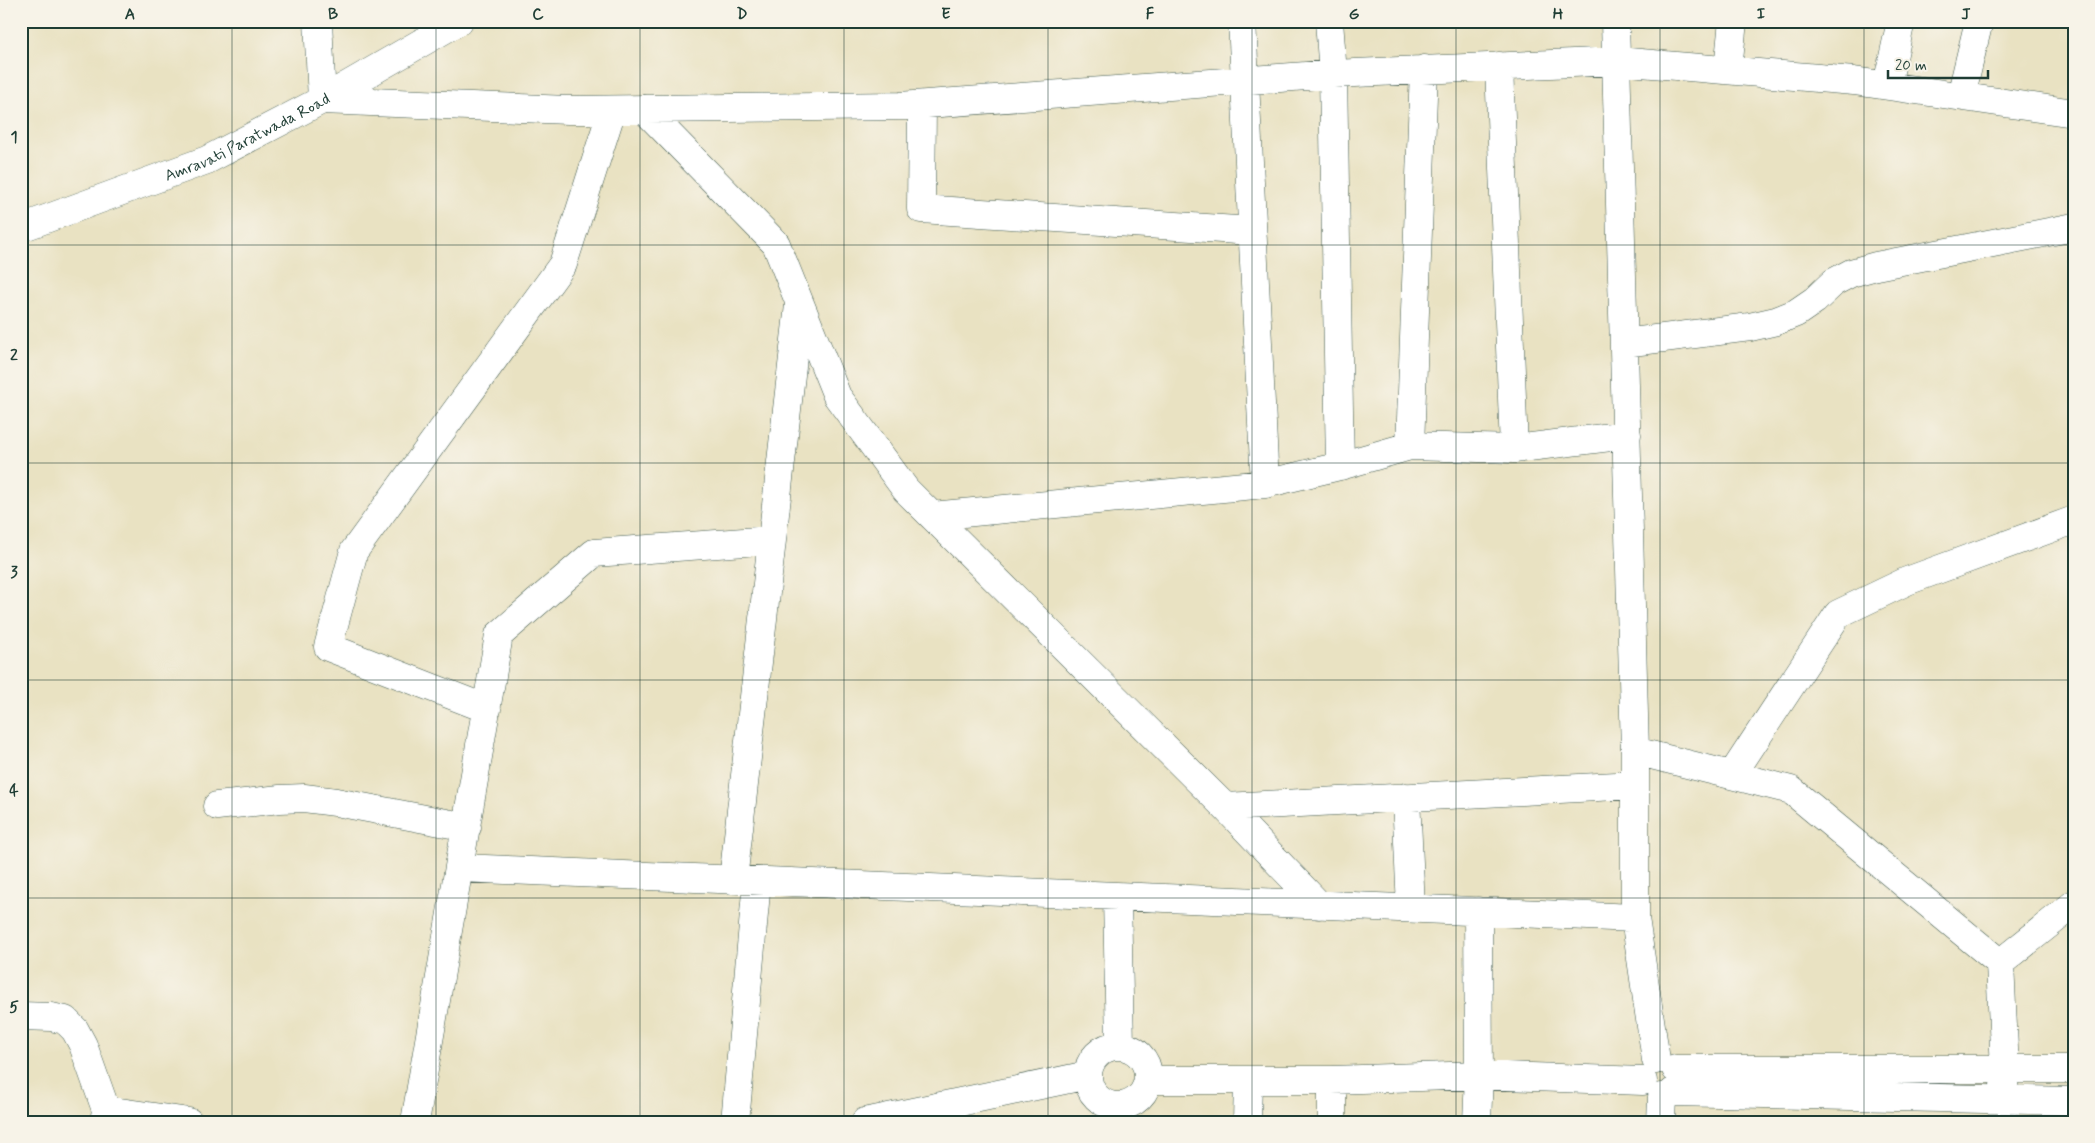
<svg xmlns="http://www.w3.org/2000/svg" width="2095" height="1143" viewBox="0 0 2095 1143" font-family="Mynerve,sans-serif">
  <rect width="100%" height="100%" fill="#f7f3e8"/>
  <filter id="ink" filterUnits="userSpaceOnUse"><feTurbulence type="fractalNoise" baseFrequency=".02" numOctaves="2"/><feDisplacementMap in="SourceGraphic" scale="10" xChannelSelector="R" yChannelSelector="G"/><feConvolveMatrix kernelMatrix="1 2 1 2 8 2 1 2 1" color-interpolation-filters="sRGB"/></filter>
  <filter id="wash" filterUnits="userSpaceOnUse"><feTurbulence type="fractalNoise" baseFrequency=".0096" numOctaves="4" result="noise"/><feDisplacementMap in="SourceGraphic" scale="20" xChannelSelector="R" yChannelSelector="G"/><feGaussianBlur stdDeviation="1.12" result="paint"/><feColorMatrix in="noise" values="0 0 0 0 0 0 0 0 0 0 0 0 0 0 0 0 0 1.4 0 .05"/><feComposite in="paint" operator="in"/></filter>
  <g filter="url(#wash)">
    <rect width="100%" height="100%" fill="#e9e2c2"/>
  </g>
  <g filter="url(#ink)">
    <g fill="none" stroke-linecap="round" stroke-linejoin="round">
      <g stroke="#3d5649" stroke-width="29">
        <path id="minor" d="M318 21 322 100 568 110 900 106 1333 74 1617 61 1854 81 2074 113
          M1242 21 1265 484
          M1329 21 1333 74 1340 466
          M1615 21 1635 751V918L1656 1060
          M1499 66 1514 449
          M1728 70 1733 21
          M1887 85 1901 21
          M1961 96 1979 21
          M922 105 921 209 1252 231
          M644 109 776 244 837 396 906 490 1225 807 1319 905
          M1624 343 1750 327 1776 321 1796 313 1815 300 1834 282 1851 273 1876 266 2074 227
          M1410 446 1424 69
          M932 516 1265 484 1340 466 1410 446 1514 449 1627 435
          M487 709 328 647 354 551 563 264 612 110
          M1635 751 1791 790 2000 963 2005 1070 2002 1122
          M1732 775 1838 614 1907 581 2074 520
          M1406 797 1411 908
          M217 806 280 799 304 798 336 802 467 827
          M1225 807 1635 785
          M460 868 1635 918
          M733 880 799 305
          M1117 896 1120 1046
          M2000 963 2074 904
          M21 1016 51 1017 65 1020 75 1030 83 1045 106 1110 104 1122
          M1088 1076a30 30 0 1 1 60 0a30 30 0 1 1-60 0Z
          M1676 1069H2074
          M1148 1080H1332L1479 1075 1643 1081
          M1673 1092 2074 1101
          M106 1110 189 1122
          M415 1122 499 635 594 553 772 540
          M735 1122 757 881
          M865 1122 1088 1075
          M1247 1122 1248 1080
          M1332 1122V1080
          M1477 1122 1479 1075 1478 911
          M1661 1122 1662 1097"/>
      </g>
      <g stroke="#3d5649" stroke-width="29">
        <g id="major">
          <path id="s1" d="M21 228 207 160 322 100 459 21"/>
        </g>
      </g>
      <use href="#minor" stroke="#fff" stroke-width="28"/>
      <use href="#major" stroke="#fff" stroke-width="28"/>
    </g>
  </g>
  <path fill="none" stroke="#1f3d34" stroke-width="1" stroke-opacity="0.55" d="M232 21V1122M436 21V1122M640 21V1122M844 21V1122M1048 21V1122M1252 21V1122M1456 21V1122M1660 21V1122M1864 21V1122M21 245H2074M21 463H2074M21 680H2074M21 898H2074"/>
  <g text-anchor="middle" stroke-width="4" stroke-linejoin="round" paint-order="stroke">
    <g font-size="16" fill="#1f3d34" stroke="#f7f3e8">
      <text dy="6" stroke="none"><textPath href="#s1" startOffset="244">Amravati Paratwada Road</textPath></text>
    </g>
  </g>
  <rect width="2095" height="1143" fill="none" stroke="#f7f3e8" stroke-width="55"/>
  <path d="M1888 70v8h100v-8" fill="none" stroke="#1f3d34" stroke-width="2.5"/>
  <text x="1895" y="70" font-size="15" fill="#1f3d34" stroke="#f7f3e8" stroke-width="4" paint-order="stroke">20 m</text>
  <rect x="28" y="28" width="2040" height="1088" fill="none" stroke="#1f3d34" stroke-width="2"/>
  <g font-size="16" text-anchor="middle" font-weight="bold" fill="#1f3d34">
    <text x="130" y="19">A</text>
    <text x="333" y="19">B</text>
    <text x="538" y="19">C</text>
    <text x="742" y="19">D</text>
    <text x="946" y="19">E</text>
    <text x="1150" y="19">F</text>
    <text x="1354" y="19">G</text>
    <text x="1558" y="19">H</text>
    <text x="1761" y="19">I</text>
    <text x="1966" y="19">J</text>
    <text x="14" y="142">1</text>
    <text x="14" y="360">2</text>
    <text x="14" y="577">3</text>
    <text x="14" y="795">4</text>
    <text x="14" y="1012">5</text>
  </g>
</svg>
